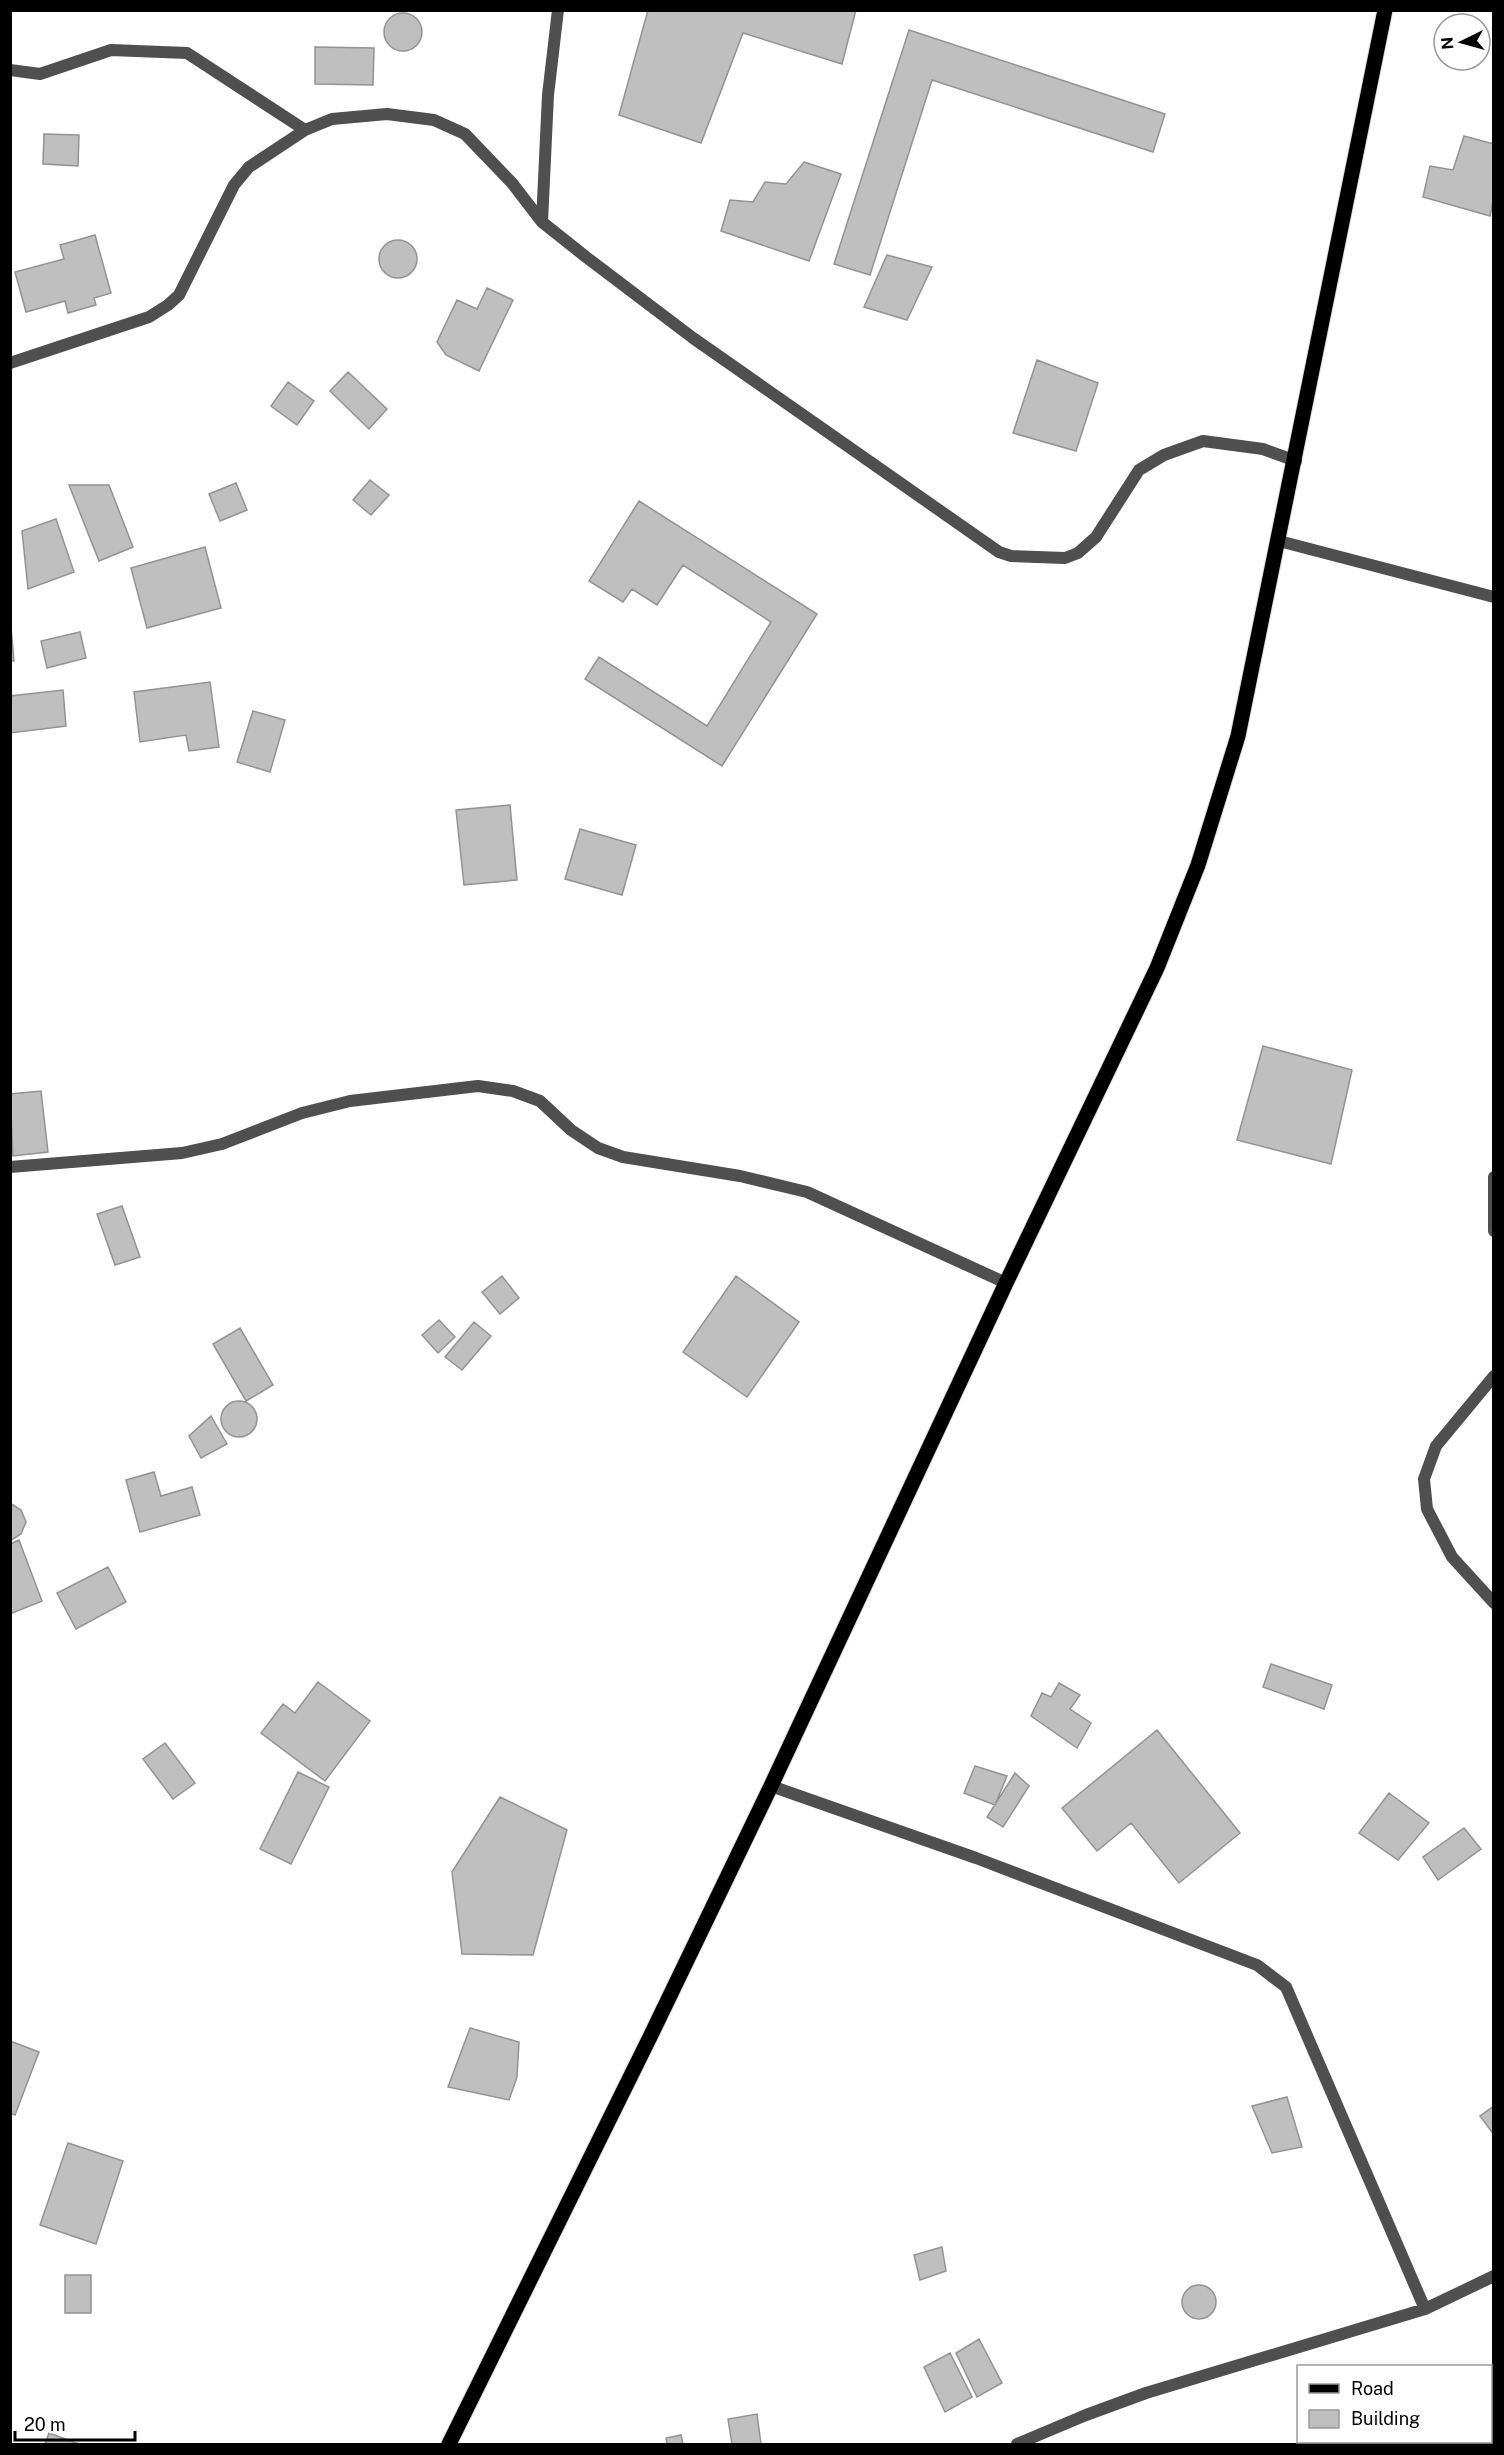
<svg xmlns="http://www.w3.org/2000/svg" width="1504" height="2455" viewBox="0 0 1504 2455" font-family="'Public Sans',sans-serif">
  <rect width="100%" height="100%" fill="#fff"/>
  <path fill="#bfbfbf" stroke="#939393" stroke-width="1.5" d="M648 10H856L842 64 743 33 701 143 619 115Z
    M384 32a19 19 0 1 1 38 0a19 19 0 1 1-38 0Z
    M909 30 1165 114 1153 152 932 80 870 275 834 264Z
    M315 47 374 48 373 85 315 84Z
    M44 134 79 135 78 166 43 164Z
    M1464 136 1494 144V198L1490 216 1423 197 1430 166 1453 170Z
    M804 162 841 174 809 261 721 231 730 200 753 202 765 182 786 184Z
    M95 235 111 293 94 298 96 305 68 313 65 301 26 312 15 272 64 259 60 245Z
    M379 259a19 19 0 1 1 38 0a19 19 0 1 1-38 0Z
    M887 255 932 267 907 320 864 307Z
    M487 288 513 300 479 371 446 355 437 342 457 300 477 309Z
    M1037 360 1098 383 1076 451 1013 433Z
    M348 372 387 409 369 429 330 391Z
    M288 382 314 401 297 425 271 406Z
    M370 480 389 495 371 515 353 500Z
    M236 483 247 510 220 521 209 494Z
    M69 485H109L133 547 99 561Z
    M639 501 817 614 722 766 585 679 599 657 707 726 771 622 683 565 657 605 632 589 623 602 589 581Z
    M56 519 74 572 28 589 22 531Z
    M205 547 221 608 147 628 131 568Z
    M10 616 14 661H10Z
    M80 632 86 658 47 668 41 641Z
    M210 682 219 747 189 751 186 735 140 742 134 692Z
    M63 690 66 726 10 733V696Z
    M253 711 285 720 270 772 237 762Z
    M510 805 517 880 464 885 456 810Z
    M580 829 636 845 622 895 565 879Z
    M1263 1046 1352 1070 1331 1164 1237 1140Z
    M41 1091 48 1152 13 1156 10 1094Z
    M122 1206 140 1257 115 1265 97 1214Z
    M502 1276 519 1298 500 1314 482 1292Z
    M736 1276 799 1322 747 1397 683 1352Z
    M439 1320 455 1337 438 1353 422 1335Z
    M474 1322 491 1336 462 1370 445 1357Z
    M240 1328 273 1385 246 1401 213 1344Z
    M221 1419a18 18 0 1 1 36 0a18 18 0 1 1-36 0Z
    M211 1416 227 1444 201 1458 189 1436Z
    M154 1472 161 1496 192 1487 200 1515 140 1532 126 1480Z
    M10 1503 21 1510 26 1522 21 1534 10 1541Z
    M19 1540 42 1601 10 1614V1544Z
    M108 1567 126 1602 76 1629 57 1593Z
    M1271 1664 1332 1685 1324 1709 1263 1687Z
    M318 1682 370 1721 325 1781 261 1733 283 1704 295 1713Z
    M1059 1683 1080 1695 1070 1709 1091 1723 1077 1748 1031 1716 1042 1693 1051 1697Z
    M1157 1730 1240 1833 1179 1883 1131 1823 1097 1851 1062 1808Z
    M165 1743 195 1783 173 1799 143 1759Z
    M975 1766 1007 1776 995 1805 964 1793Z
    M298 1772 329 1787 291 1864 260 1849Z
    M1015 1773 1029 1786 1003 1827 987 1817Z
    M1389 1793 1429 1823 1398 1860 1359 1833Z
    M500 1797 567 1830 533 1955 462 1954 452 1872Z
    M1464 1828 1481 1849 1438 1880 1423 1857Z
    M470 2028 519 2042 517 2077 509 2100 448 2087Z
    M10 2041 39 2052 15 2115 10 2113Z
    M1287 2097 1302 2147 1272 2153 1252 2106Z
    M1494 2106V2135L1480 2116Z
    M68 2143 123 2161 96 2244 40 2225Z
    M942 2247 946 2271 920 2280 914 2255Z
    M65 2275H91V2313H65Z
    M1182 2302a17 17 0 1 1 34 0a17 17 0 1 1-34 0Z
    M979 2339 1002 2383 977 2397 956 2353Z
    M950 2353 972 2397 945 2412 924 2367Z
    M757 2414 761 2444H732L728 2419Z
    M49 2433 79 2444H45Z
    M681 2435 683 2444H667L666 2438Z"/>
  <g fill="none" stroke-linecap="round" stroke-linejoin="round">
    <g stroke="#dbdbdb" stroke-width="17">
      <path id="primary" d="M449 2444 650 2037 771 1786 1006 1283 1157 968 1198 865 1238 736 1385 10"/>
    </g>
    <path stroke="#4f4f4f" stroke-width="12" d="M10 70 40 74 111 50 187 53 305 130
      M542 222 548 95 558 10
      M10 363 149 317 168 305 179 295 234 185 249 167 305 130 332 119 387 114 434 120 465 134 512 183 542 222 586 257 693 338 999 552 1011 556 1065 558 1078 553 1096 537 1139 470 1164 455 1203 441 1263 449 1296 461
      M1279 541 1494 597
      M10 1167 182 1153 222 1144 302 1113 350 1101 478 1086 513 1091 540 1101 571 1130 598 1148 623 1157 740 1176 807 1192 1006 1283
      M1494 1177V1231
      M1494 1376 1436 1446 1424 1479 1427 1509 1452 1557 1494 1603
      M771 1786 976 1858 1257 1965 1286 1987 1425 2309
      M1017 2444 1086 2415 1146 2393 1425 2309 1494 2276"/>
    <use href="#primary" stroke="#000" stroke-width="15"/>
  </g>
  <rect width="1504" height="2455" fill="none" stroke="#000000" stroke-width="24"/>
  <rect x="1297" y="2365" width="195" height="78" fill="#ffffff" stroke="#999999" stroke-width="1.5"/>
  <rect x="1309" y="2384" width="30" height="9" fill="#000000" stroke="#999999" stroke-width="1.5"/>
  <text x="1351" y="2395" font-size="18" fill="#000000">Road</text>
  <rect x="1309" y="2410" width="30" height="18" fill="#bfbfbf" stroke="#999999" stroke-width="1.5"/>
  <text x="1351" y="2425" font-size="18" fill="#000000">Building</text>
  <g transform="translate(1462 42) rotate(265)"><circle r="28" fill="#ffffff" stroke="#999999" stroke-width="1.5"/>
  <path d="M0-4.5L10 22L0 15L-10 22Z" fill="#000000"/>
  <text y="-9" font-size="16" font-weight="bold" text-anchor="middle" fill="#000000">N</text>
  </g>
  <path d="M15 2431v9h120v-9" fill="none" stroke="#000000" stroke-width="3"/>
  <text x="24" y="2431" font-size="18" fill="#000000" stroke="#ffffff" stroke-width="4.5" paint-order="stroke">20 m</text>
</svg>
